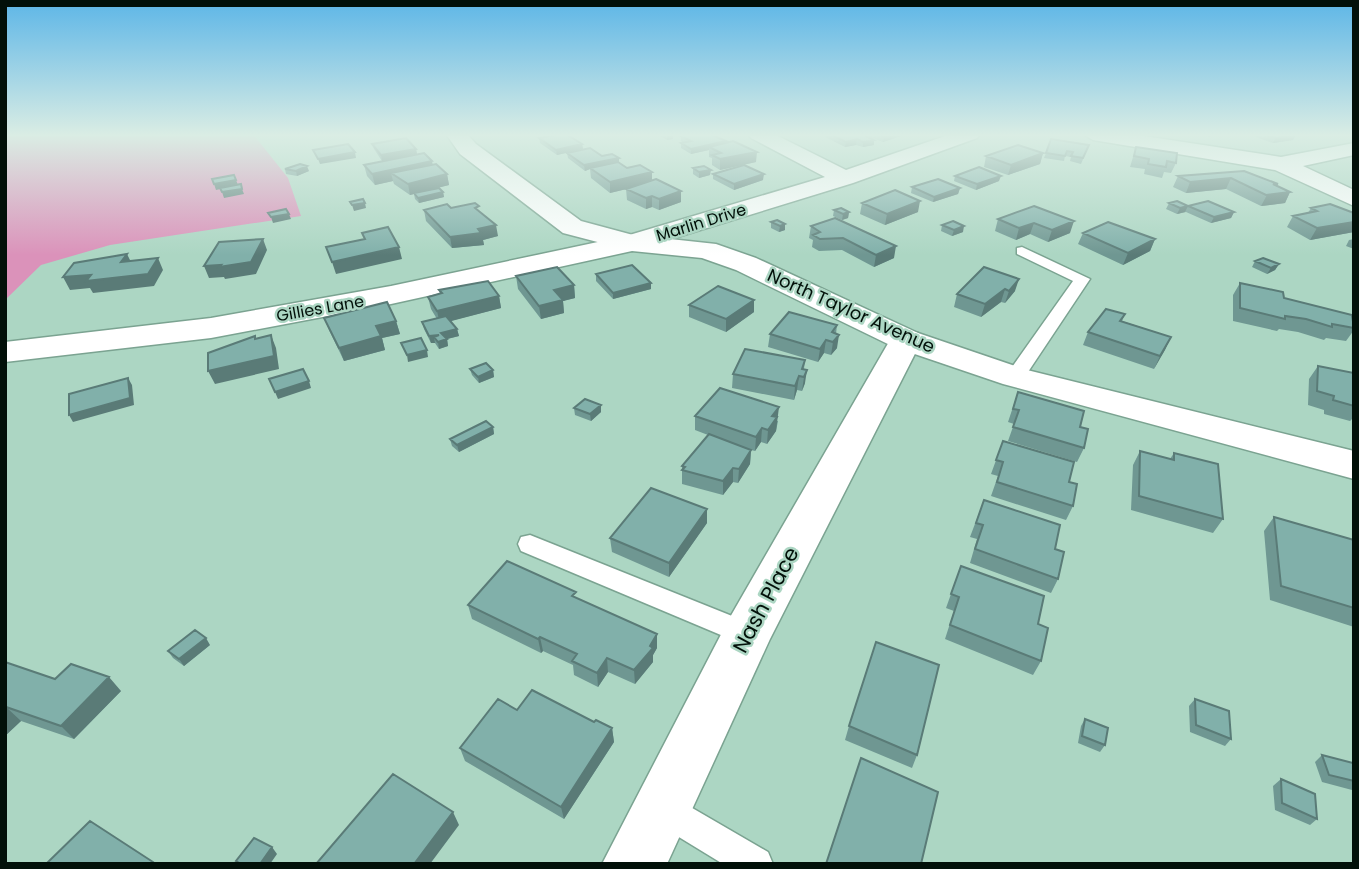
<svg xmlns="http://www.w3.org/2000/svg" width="1359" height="869" viewBox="0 0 1359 869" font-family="Poppins,sans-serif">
  <rect width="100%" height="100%" fill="#acd6c3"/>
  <path fill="#db92ba" d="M5 134H253L288 178 301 216 110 245 41 265 5 300Z"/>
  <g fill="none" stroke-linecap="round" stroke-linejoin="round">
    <g stroke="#7ba391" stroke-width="3">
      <path id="lane" d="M1022 247 1090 279 1022 381 1015 383 1005 377 1073 281 1017 254V248Z
        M530 535 757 626 761 634 757 642 747 646 521 551 518 544 521 537Z
        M663 791 768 852 773 864H723L651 820 646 808 651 796Z"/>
    </g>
    <g stroke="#7ba391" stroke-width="3">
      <path id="street" d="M748 134H774L846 170 951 134H980L977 138 853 183 632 251 391 304 211 338 5 362V342L211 318 391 286 626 236 825 177 751 138Z
        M1083 134H1131L1281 157 1354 143V155L1303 166 1354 190V206L1275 170 1093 140Z
        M906 330 918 333 922 340 770 639 667 864H602L729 619 890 340 894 333Z"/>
    </g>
    <g stroke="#7ba391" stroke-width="3">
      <path id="secondary" d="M446 134H467L476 144 581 221 633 235 716 244 756 258 918 333 1027 370 1354 451V479L1003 384 894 347 736 270 702 258 632 251 563 233 460 154Z"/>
    </g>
    <use href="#lane" fill="#fff" fill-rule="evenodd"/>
    <use href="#street" fill="#fff" fill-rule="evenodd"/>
    <use href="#secondary" fill="#fff" fill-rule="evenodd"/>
  </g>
  <path fill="#6f9792" d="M657 134H685L673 136V139L667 140Z
    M823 134H862L874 145 863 147 856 145 845 147 823 136Z
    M862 134H907L883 142Z
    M1189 134H1211L1210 137Z
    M1254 134H1293V140L1273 143 1253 136Z
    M681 136 726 141V143L756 162 720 170 712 165V158L709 157V150L691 154 681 148V143H684L681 141Z
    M539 138 582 144 583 149 557 155 540 143Z
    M372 144 416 149 417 154 382 161 374 149Z
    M1089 145 1081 164 1070 161 1071 157 1065 156 1064 161 1044 158 1046 153Z
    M1136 147 1176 163 1171 173 1164 172 1162 178 1144 174 1145 169 1130 167Z
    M567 153 619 158V163L627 168 652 172V180L681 191V202L659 210 652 207 646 209 627 200 626 189 610 193 591 178 590 169 585 171 568 158Z
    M1043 153 1040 164 1008 175 984 167 986 156Z
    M364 165H433L447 174 449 185 436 188 443 192 444 197 419 203 415 199 414 194 410 195 394 184 393 181 375 185 367 176Z
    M693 168 710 175 699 178 693 174Z
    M285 169 309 171 297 176 286 174Z
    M1244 171 1290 192 1285 203 1261 206 1226 189 1186 193 1173 187 1178 176Z
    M713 174 763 180 734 190 713 179Z
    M955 176 999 181 976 190 954 181Z
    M912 187 960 188 958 194 933 202 911 193Z
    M862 203 918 212 885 225 860 214Z
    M1169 203 1188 206 1234 212 1231 218 1211 223 1186 212 1177 214 1166 209Z
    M1034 206 1070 233 1048 242 1030 234 1016 240 995 231 998 219Z
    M451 208 480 212 498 236 483 240 484 245 452 248 426 221 424 210Z
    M1311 208 1354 213V232L1310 240 1287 227 1293 216 1308 213Z
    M834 210 849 212 848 218 842 220 833 216Z
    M835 218 894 258 874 267 842 250 819 251 812 247 813 240 809 238 811 226Z
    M771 222 785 224V230L779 232 771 228Z
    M942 225 963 232 952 236 941 231Z
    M1083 233 1155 239 1150 251 1123 265 1078 244Z
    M1354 239V249L1346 246 1349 240Z
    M1255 261 1279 264 1275 270 1267 274 1252 267Z
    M984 267 1015 291 1005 303 1001 302 981 317 954 307 957 294Z
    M596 274 651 289 613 299 596 281Z
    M516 276 574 285 575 298 563 301 564 313 541 319 518 289Z
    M1240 283 1354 322V330L1346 341 1326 338 1324 340 1298 332 1279 329 1277 331 1233 321V295Z
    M439 290 499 296 501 308 450 321 457 329 459 336 447 339 448 346 439 349 435 343H431L424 329 422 322 437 319 431 309 428 297 440 294Z
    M689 305 754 312 726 332 689 317Z
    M1125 314 1122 321 1171 337 1154 369 1083 345 1088 332Z
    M324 318 396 321 400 334 382 338 385 350 344 361 329 330Z
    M837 325 836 334 837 348 831 355 824 353 818 362 768 347 770 334Z
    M805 360 804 369 805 383 802 391 797 390 794 400 732 388 733 374Z
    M1318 366 1354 373V418H1353L1350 421 1324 414V410L1308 405 1309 379Z
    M470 369 493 370 494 377 479 383 472 375Z
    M1018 392 1080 427 1084 448 1077 462 1008 441 1014 424 1008 422Z
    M574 408 601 412 591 421 575 415Z
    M695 416 778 421 776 431 767 444 761 442 755 451 751 450 750 464 738 483 733 482 723 495 682 484V466L708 435 695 430Z
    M493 427 494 434 459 452 452 446 450 439Z
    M1003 441 1069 482 1073 506 1066 520 991 496 998 476 991 474Z
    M1140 451 1170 459 1174 453 1223 519 1213 533 1131 510 1133 465Z
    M984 500 1055 549 1058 579 1051 593 970 563 977 539 970 537Z
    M1274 517 1354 540V627L1270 600 1264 531Z
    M707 523 669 577 612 552 610 538Z
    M961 566 1038 624 1041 661 1033 675 945 639 954 611 946 608Z
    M577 598 657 648 653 655V662L635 684 608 672 598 687 574 675 573 665 543 651 541 653 472 619 468 605Z
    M210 645 184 666 173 658 168 651Z
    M5 662 55 679 121 691 74 739 21 721 5 736Z
    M1195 699 1231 739 1225 746 1190 732 1189 706Z
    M517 710 594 722 612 728 614 742 564 819 465 761 460 748Z
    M1085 719 1105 745 1100 752 1078 743 1081 726Z
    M849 726 917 755 912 768 845 740Z
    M1322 755 1354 765V788L1352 790 1322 782 1315 762Z
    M1281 779 1317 819 1310 825 1275 810 1273 786Z"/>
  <path fill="#5a7b77" d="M669 134H685L673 136V139L667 140V135Z
    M894 134H907L883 142 884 137Z
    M1296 135 1293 140 1273 143 1276 138Z
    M857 139 856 145 845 147 846 142Z
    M874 140V145L863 147V142Z
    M726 141V146L709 147V150L691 154V149Z
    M582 144 583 149 557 155 556 150Z
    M416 149 417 154 382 161 381 155Z
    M355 152 356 158 320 164 318 159Z
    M757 152 756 162 720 170V159Z
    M1043 153 1040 164 1008 175 1011 165Z
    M619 158V163L590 168V169L585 171 584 165Z
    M432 161 434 171 391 173 393 181 375 185 372 174Z
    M307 166 309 171 297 176 296 171Z
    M711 170 710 175 699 178V172Z
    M652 172V183L610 193V182Z
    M447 174 449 185 410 195 408 184Z
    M764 174 763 180 734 190V184Z
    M1001 176 999 181 976 190 977 184Z
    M1231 178 1226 189 1186 193 1190 182Z
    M236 180 238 185 216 190 214 184Z
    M1273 184H1278L1272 194 1290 192 1285 203 1261 206Z
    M960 188 958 194 933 202 934 197Z
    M242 189 244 194 224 198 222 192Z
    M681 191V202L659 210V199Z
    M443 192 444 197 419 203 418 198Z
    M652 196V207L646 209V198Z
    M920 201 918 212 885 225 887 214Z
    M365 203 366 208 354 211 352 205Z
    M1188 206 1185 212 1177 214 1180 208Z
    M849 212 848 218 842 220 843 214Z
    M1234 212 1231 218 1211 223 1214 217Z
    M289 214 291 219 273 223 271 217Z
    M1074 221 1070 233 1048 242 1052 230Z
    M1354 222V232L1310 240 1317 228Z
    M1034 223 1030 234 1016 240 1019 228Z
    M785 224V230L779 232 780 226Z
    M496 225 498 236 483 240 484 245 452 248 450 237Z
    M964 226 963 232 952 236 954 230Z
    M263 239 267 250 256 274 225 279 224 277 209 278 204 266Z
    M1155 239 1150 251 1123 265 1128 253Z
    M896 246 894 258 874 267 876 255Z
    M399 247 402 259 336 274 332 262Z
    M127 254 133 266 121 262Z
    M158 258 163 270 154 286 93 293 90 288 70 290 63 277Z
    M1279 264 1275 270 1267 274 1271 268Z
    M1019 279 1015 291 1005 303 1009 291Z
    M651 283V289L613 299V293Z
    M574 285 575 298 563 301 564 313 541 319 539 306 554 290Z
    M1005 289 1001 302 981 317 985 304Z
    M499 296 501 308 440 324 437 311Z
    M754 300V312L726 332V319Z
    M396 321 400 334 382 338 385 350 344 361 339 348 376 326Z
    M457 329 459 336 447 339 448 346 439 349 438 342 434 337 435 343H431L429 336Z
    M271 335 276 348 279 369 215 384 208 371Z
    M839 335 837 348 831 355 833 342Z
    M1171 337 1165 350 1154 369 1160 356Z
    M826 340 824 353 818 362 820 349Z
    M427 350 428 357 408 362 407 355Z
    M493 370 494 377 479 383 478 377Z
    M807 370 805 383 802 391 804 377Z
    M799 376 797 390 794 400 795 386Z
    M128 378 132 385 134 405 73 422 69 415Z
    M309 381 311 388 278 399 275 392Z
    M601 405V412L591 421 590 414Z
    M779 407 776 431 767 444 768 430 772 416Z
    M493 427 494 434 459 452 457 445Z
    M762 428 761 442 755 451 756 437Z
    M751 450 750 464 738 483 739 469Z
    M733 468V482L723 495V481Z
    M707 509V523L669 577V563Z
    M657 634V648L653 655V662L635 684 634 670Z
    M540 637 543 651 541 653 538 639Z
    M206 638 210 645 184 666 179 659Z
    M607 658 608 672 598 687 597 673Z
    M109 677 121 691 74 739 61 726Z
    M6 707 21 721 5 736V708Z
    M612 728 614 742 564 819 561 807Z
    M453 812 459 825 430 864H414Z
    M272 847 277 854 270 864H260Z"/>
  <path fill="#81b0aa" stroke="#5a7b77" stroke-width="2" d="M560 134H566L582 144 556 150 539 138Z
    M690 134H710L726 141 691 149 681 143 691 141 681 136Z
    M829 134H862L874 140 863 142 857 139 846 142Z
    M876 134H894L884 137Z
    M1263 134H1293L1296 135 1276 138Z
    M406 138 416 149 381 155 372 144Z
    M1051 139 1089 145 1083 158 1071 156 1073 152 1067 151 1065 156 1046 153Z
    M733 141 757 152 720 159 712 155 721 153 709 147Z
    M348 144 355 152 318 159 313 150Z
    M1018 145 1043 153 1011 165 986 156Z
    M1136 147 1177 153 1176 163 1167 161 1166 167 1148 164 1149 159 1134 156Z
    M590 148 602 156 612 154 619 158 584 165 567 153Z
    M424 153 432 161 372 174 364 165Z
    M618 162 627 168 640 165 652 172 610 182 590 168Z
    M300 164 307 166 296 171 285 169Z
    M436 164 447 174 408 184 391 173Z
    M744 165 764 174 734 184 713 174Z
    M704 166 711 170 699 172 693 168Z
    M979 167 1001 176 977 184 955 176Z
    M1244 171 1278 184H1273L1290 192 1266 195 1231 178 1190 182 1178 176Z
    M234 175 236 180 214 184 212 179Z
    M656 179 681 191 659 199 652 196 646 198 626 189Z
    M938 179 960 188 934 197 912 187Z
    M241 184 242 189 222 192 220 188Z
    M439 188 443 192 418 198 414 193Z
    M895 190 920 201 887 214 862 203Z
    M363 199 365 203 352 205 350 202Z
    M1177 201 1188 206 1180 208 1169 203Z
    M1208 201 1234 212 1214 217 1188 206Z
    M475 203 479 206 475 208 496 225 478 229 481 233 450 237 424 210 447 204 451 208Z
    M1330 204 1354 213V222L1317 228 1293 216 1317 211 1311 208Z
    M1034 206 1074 221 1052 230 1034 223 1019 228 998 219Z
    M841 208 849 212 843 214 834 210Z
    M286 209 289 214 271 217 268 213Z
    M835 218 896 246 876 255 843 238 820 239 813 235 820 232 811 226Z
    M777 220 785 224 780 226 771 222Z
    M953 221 964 226 954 230 942 225Z
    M1108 222 1155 239 1128 253 1083 233Z
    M388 227 399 247 332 262 326 247 365 239 362 233Z
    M263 239 251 262 219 267 221 265 204 266 219 242Z
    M127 254 121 262 158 258 148 274 86 281 91 275 63 277 74 263Z
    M1263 258 1279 264 1271 268 1255 261Z
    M632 265 651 283 613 293 596 274Z
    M557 267 574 285 554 290 563 300 539 306 516 276Z
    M984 267 1019 279 1009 291 1005 289 985 304 957 294Z
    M488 281 499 296 437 311 428 297 442 293 439 290Z
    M1240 283 1283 292 1284 298 1352 315 1354 328 1332 324V327L1306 319 1285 316V319L1240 308Z
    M718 286 754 300 726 319 689 305Z
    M387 302 396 321 376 326 381 336 339 348 324 318Z
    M1106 309 1125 314 1120 321 1171 337 1160 356 1088 332Z
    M789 312 837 325 832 332 839 335 833 342 826 340 820 349 770 334Z
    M446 316 457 329 441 333 447 339 438 342 434 337 439 335 429 336 422 322Z
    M271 335 274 356 208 371V353L255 336V339Z
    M421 338 427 350 407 355 401 343Z
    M745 349 805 360 802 369 807 370 804 377 799 376 795 386 733 374Z
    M486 363 493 370 478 377 470 369Z
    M1318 366 1354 373V406L1333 400 1334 396 1317 391Z
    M303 369 309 381 275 392 269 379Z
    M128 378 130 398 69 415V394Z
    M720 388 779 407 772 416 777 417 768 430 762 428 756 437 695 416Z
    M1018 392 1084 411 1080 427 1088 429 1084 448 1013 427 1019 410 1013 409Z
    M585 399 601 405 590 414 574 408Z
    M486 421 493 427 457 445 450 439Z
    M709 434 751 450 739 469 733 468 723 481 682 470 685 467 682 466Z
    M1003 441 1074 462 1069 482 1077 484 1073 506 997 482 1003 462 996 460Z
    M1140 451 1174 460V453L1218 464 1223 519 1139 496Z
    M651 488 707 509 669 563 610 538Z
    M984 500 1060 525 1055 549 1064 552 1058 579 975 549 983 525 976 523Z
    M1274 517 1354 540V608L1281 586Z
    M507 561 576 592 572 596 657 634 650 646 653 648 634 670 607 658 597 673 572 661 577 654 540 637 538 639 468 605Z
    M961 566 1044 596 1038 624 1048 628 1041 661 950 625 959 597 951 594Z
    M195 630 206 638 179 659 168 651Z
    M876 642 939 665 917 755 849 726Z
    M5 662 55 679 71 664 109 677 61 726 6 707 5 708Z
    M532 690 594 722 596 720 612 728 561 807 460 748 498 699 517 710Z
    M1195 699 1229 711 1231 739 1196 725Z
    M1085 719 1108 728 1105 745 1082 736Z
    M1322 755 1353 763 1354 781 1329 775Z
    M861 758 938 792 921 864H826Z
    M393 774 453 812 414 864H316Z
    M1281 779 1315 794 1317 819 1282 803Z
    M90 821 153 862 152 864H46Z
    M254 838 272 847 260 864H241L236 861Z"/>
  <linearGradient id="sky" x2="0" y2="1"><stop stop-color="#5db6e7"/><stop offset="0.53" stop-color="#daede4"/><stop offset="1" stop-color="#daede4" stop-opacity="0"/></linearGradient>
  <rect width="1359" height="255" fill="url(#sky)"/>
  <g text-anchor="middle" stroke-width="5" stroke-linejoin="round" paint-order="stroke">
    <g font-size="16" fill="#021009" stroke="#acd6c3">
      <text transform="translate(701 222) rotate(-17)" y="6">Marlin Drive</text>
      <text transform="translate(320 308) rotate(-10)" y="6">Gillies Lane</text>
    </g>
    <g font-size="18" fill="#021009" stroke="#acd6c3">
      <text transform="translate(851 311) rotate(24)" y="6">North Taylor Avenue</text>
    </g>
    <g font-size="21" fill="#021009" stroke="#acd6c3">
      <text transform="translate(766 600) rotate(-62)" y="7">Nash Place</text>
    </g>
  </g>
  <rect width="1359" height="869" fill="none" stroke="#021009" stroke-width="14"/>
</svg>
